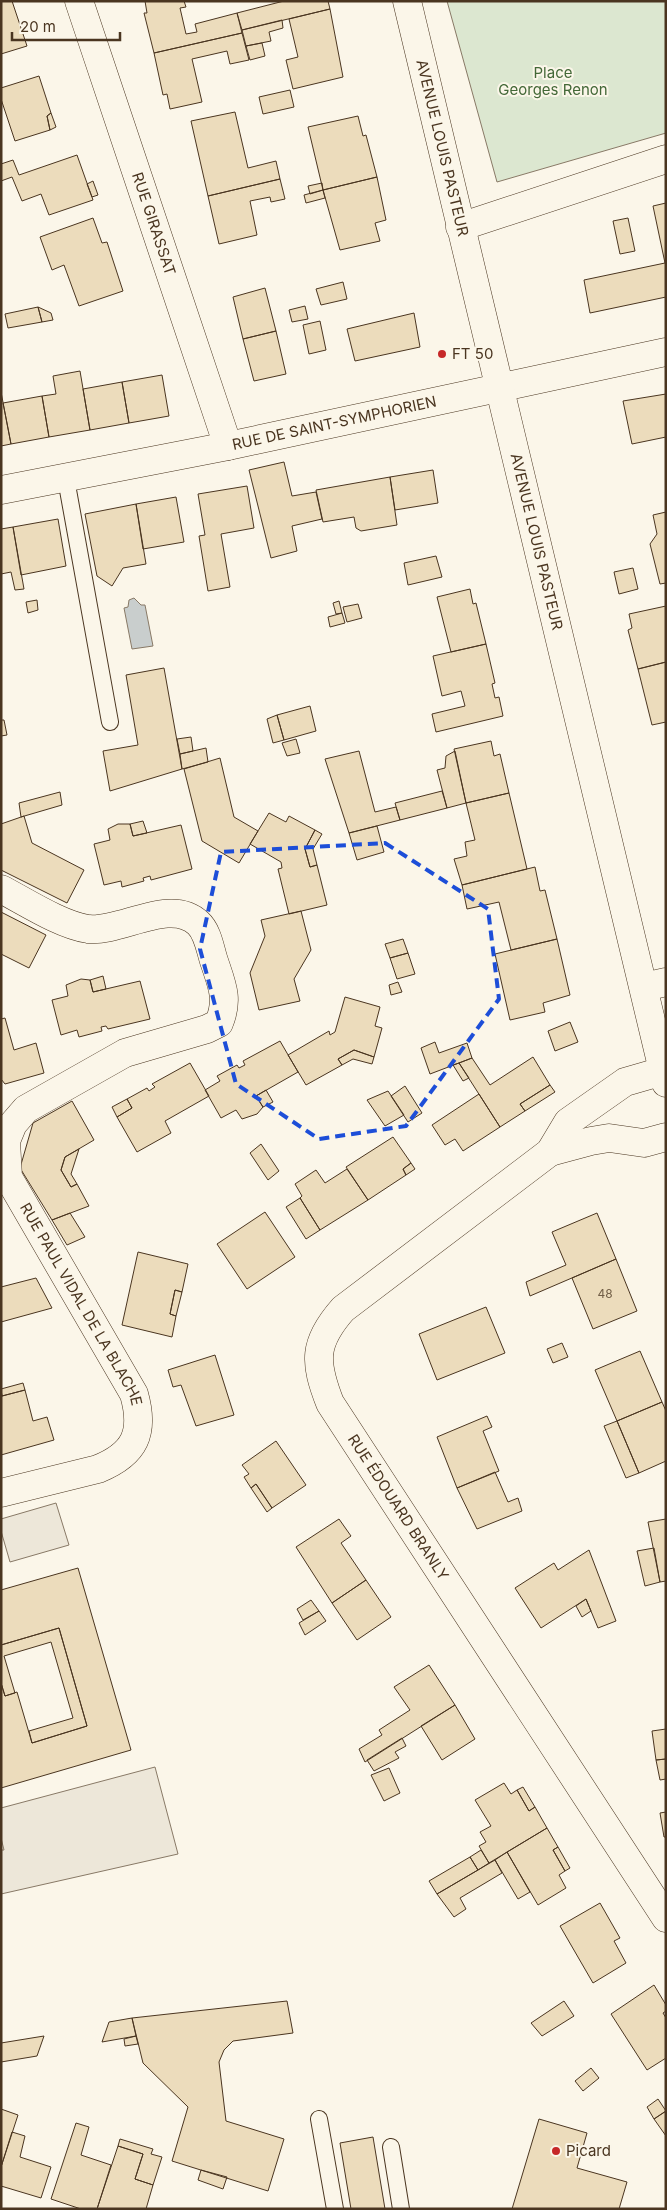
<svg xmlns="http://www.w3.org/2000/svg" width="667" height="2210" viewBox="0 0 667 2210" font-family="Inter,sans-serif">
  <rect width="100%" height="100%" fill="#fbf6e9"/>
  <path fill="#dce7d0" stroke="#887966" d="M447 1H666V133L497 182Z"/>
  <path fill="#ede7d9" stroke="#887966" d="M56 1503 69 1545 10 1562 1 1531V1519Z
    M155 1767 178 1854 1 1894V1850H4L1 1838V1808Z"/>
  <path fill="#c9cecd" stroke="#887966" d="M134 598 141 605H145L153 646 132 649 124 608 128 607 129 600Z"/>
  <path fill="#ecdcbc" stroke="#4a3520" d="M1 1H12L27 46 1 54Z
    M145 1H184L186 7 180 8 186 34 197 32 195 24 237 13 242 33 154 53 144 13H147Z
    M284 1H328L330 9 242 30 237 13Z
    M330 9 343 77 293 89 286 60 298 57 289 19Z
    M282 20 283 28 269 32 271 41 246 46 242 30Z
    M242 33 249 60 230 64 227 51 192 59 202 102 170 109 167 94 163 95 154 53Z
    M262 43 265 56 250 60 246 46Z
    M39 76 51 113 47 116 50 130 15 141 1 99V88Z
    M290 90 294 107 263 114 259 97Z
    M235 112 248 168 276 161 280 179 208 196 191 121Z
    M51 113 56 127 50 130 47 116Z
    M358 116 363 136 366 135 377 177 323 190 308 127Z
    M77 155 93 200 49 215 41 194 22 201 12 177 1 181V164L13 160 19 175Z
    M377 177 386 220 375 223 380 241 340 250 323 190Z
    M280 179 285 199 271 202 270 197 250 201 257 235 219 244 208 196Z
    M93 181 98 195 92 197 87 184Z
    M322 183 323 190 310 194 308 186Z
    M323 190 325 198 306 203 304 195Z
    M666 203V297L590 313 584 280 665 263 653 206Z
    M93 218 102 243 107 242 123 291 79 306 64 265 52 270 40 237Z
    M628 218 635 251 620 254 613 221Z
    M343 282 347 299 321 305 316 289Z
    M265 288 276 331 243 339 233 297Z
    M305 306 308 319 292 322 289 310Z
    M38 307 42 322 8 328 5 314Z
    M38 307 51 313 53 320 42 322Z
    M414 313 420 347 355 361 347 329Z
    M320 321 326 350 309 354 303 325Z
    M276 331 286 374 254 381 243 339Z
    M80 371 90 430 49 437 42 396 56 394 53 376Z
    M162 375 169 416 129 423 122 382Z
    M122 382 129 423 90 430 83 389Z
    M1 392 11 444 1 446Z
    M666 394V437L632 444 623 401Z
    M42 396 49 437 11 444 3 403Z
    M284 462 292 496 316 492 322 519 292 526 297 551 271 558 249 470Z
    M433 470 438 503 395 510 390 477Z
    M390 477 397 525 361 531 356 528 354 517 323 522 316 490Z
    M247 486 254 528 221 534 230 587 208 591 199 536 205 535 198 494Z
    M176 497 184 542 143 549 136 504Z
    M136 504 146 564 123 568 112 586 97 576 85 514Z
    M666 512V583L660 584 650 544 657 534 653 515Z
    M58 519 66 566 21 575 13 527Z
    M13 527 24 589 15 590 11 572 1 574V529Z
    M436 556 442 577 408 585 404 563Z
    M633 568 638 589 619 594 614 572Z
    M470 589 473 604 476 603 486 644 451 652 437 597Z
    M37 600 38 610 28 613 26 602Z
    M339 601 342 613 336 614 333 603Z
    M358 604 362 618 347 622 343 607Z
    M666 606V662L638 669 628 630 632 628 629 614Z
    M342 613 345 623 330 627 328 617Z
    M486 644 495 683 492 684 495 698 499 697 503 716 436 732 432 714 465 706 461 691 442 696 433 656Z
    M666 662V722L652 725 638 669Z
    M164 668 182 769 110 791 103 751 138 745 126 675Z
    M310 706 316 731 284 740 277 715Z
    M277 715 284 740 273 743 267 719Z
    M1 720H4L7 735 1 736Z
    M191 737 193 751 180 754 177 739Z
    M296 739 300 753 287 756 282 743Z
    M491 741 494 756 500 754 509 793 466 803 454 749Z
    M206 748 208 762 182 769 180 754Z
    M359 751 375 812 396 807 400 820 349 833 325 759Z
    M455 751 466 803 447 808 437 770 445 768 446 756Z
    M220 758 234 817 258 831 239 863 202 841 184 769Z
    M442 791 447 808 400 820 395 803Z
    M60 792 62 805 21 817 19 803Z
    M509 793 527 869 462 885 454 859 467 856 465 842 475 840 466 803Z
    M269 813 286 822 289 816 315 830 305 849 310 867 317 865 327 905 289 914 278 869 282 868 281 862 250 844Z
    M24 816 32 843 84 870 67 903 1 870V824Z
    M143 821 147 833 133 836 130 824Z
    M118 824H130L133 836 181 825 192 869 151 880 150 876 143 878 144 881 122 887 121 881 104 885 94 844 110 840 108 829Z
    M377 826 384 852 357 860 349 833Z
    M315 830 322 834 313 849 317 865 310 867 305 849Z
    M535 867 540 891 545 890 557 939 511 950 499 902 467 909 462 885Z
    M301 911 311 950 294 979 300 1001 259 1010 250 973 265 936 261 920Z
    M1 912 46 935 29 968 1 954Z
    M403 939 408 953 390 958 385 944Z
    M557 939 570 995 543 1003 545 1012 510 1020 495 954Z
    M408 953 415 974 397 979 390 958Z
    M103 976 106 989 93 992 90 980Z
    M81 979 90 980 93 992 140 981 150 1019 108 1029 106 1026 101 1027 102 1031 79 1037 77 1030 61 1035 52 1000 68 996 66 985Z
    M398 982 402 992 391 995 389 985Z
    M345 997 380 1007 375 1026 382 1028 374 1057 354 1050 338 1059 342 1065 306 1085 288 1055 329 1031 330 1035 335 1032Z
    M5 1018 14 1050 36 1043 44 1073 5 1084 1 1079V1019Z
    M570 1022 578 1042 555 1051 548 1031Z
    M280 1041 298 1072 256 1096 263 1107 257 1114 242 1119 236 1110 221 1118 205 1090 220 1081 217 1076 237 1065 239 1068 245 1065 243 1061Z
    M435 1042 439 1053 467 1043 472 1058 430 1074 421 1048Z
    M354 1050 374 1057 372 1064 353 1059 342 1065 338 1059Z
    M533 1057 550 1085 520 1104 525 1111 500 1127 459 1063 472 1058 490 1085Z
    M190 1063 209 1096 165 1121 171 1133 137 1152 117 1117 132 1108 127 1099 147 1088 149 1091 155 1087 152 1084Z
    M459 1063 469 1078 463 1081 453 1065Z
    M550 1085 555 1092 525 1111 520 1104Z
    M405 1086 422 1113 408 1122 391 1096Z
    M266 1090 273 1102 263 1107 256 1096Z
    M388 1091 404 1115 385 1126 367 1100Z
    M479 1094 500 1127 463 1151 455 1139 445 1145 432 1125Z
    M127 1099 132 1108 117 1117 112 1107Z
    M72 1101 94 1140 65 1157 61 1170 71 1187 77 1184 89 1206 52 1220 20 1168 33 1123Z
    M393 1137 411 1163 403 1169 406 1175 368 1200 346 1167Z
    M261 1144 279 1171 268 1180 250 1153Z
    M79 1149 71 1174 77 1184 71 1187 61 1170 65 1157Z
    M411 1163 415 1169 406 1175 403 1169Z
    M347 1169 368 1200 320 1230 300 1198 302 1196 295 1184 316 1170 325 1183Z
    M300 1198 320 1230 306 1239 286 1207Z
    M265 1212 295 1257 247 1289 217 1244Z
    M70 1213 85 1237 67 1245 52 1220Z
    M597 1213 616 1259 530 1296 526 1282 566 1265 552 1232Z
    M138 1252 188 1264 182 1292 175 1290 170 1314 176 1316 172 1337 122 1325Z
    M616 1259 637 1311 593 1329 572 1278Z
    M36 1278 52 1308 1 1322V1287Z
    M175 1290 182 1292 176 1316 170 1314Z
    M486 1307 505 1353 437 1380 419 1334Z
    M562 1343 568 1357 553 1363 547 1349Z
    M640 1351 662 1402 617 1421 595 1370Z
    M215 1355 234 1415 196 1426 181 1385 173 1387 168 1370Z
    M23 1383 25 1390 2 1396 1 1389Z
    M25 1390 33 1421 47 1417 54 1440 1 1455V1392L2 1396Z
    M662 1402 666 1411V1461L639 1473 617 1421Z
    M487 1416 492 1427 483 1431 499 1471 457 1488 437 1437Z
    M617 1421 639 1473 626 1478 604 1426Z
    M276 1441 306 1485 272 1508 256 1484 251 1488 244 1477 249 1474 242 1465Z
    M495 1472 508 1502 518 1498 522 1511 477 1529 457 1488Z
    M256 1484 272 1508 267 1512 251 1488Z
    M339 1519 351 1536 341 1543 366 1580 332 1603 296 1547Z
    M666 1519V1581L660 1582 648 1522Z
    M654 1548 660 1582 645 1586 637 1551Z
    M589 1550 616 1621 598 1628 586 1599 541 1628 515 1588 554 1563 558 1570Z
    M78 1568 131 1750 1 1788V1683L5 1696 17 1692 32 1743 87 1726 59 1628 1 1645V1590Z
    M366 1580 391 1617 357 1640 332 1603Z
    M586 1599 591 1611 582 1617 576 1606Z
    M311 1600 319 1611 303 1620 297 1609Z
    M319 1611 326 1621 305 1635 299 1623Z
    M59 1628 87 1726 32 1743 29 1731 73 1718 51 1642 4 1656 15 1693 5 1696 1 1683V1645Z
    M429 1665 455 1705 365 1762 359 1749 382 1735 379 1730 410 1710 394 1687Z
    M455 1705 475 1739 442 1760 421 1726Z
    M666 1729V1759L656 1760 652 1731Z
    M402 1738 406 1746 395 1752 399 1758 374 1771 367 1760Z
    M666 1759V1779L660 1780 656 1760Z
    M389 1768 400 1793 384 1801 371 1775Z
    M504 1783 511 1794 517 1790 529 1811 535 1807 547 1828 489 1863 479 1846 486 1842 480 1832 491 1826 475 1800Z
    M523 1787 535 1807 529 1811 517 1790Z
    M666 1812V1837H664L660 1813Z
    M547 1828 558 1847 553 1850 565 1871 559 1875 566 1888 538 1905 507 1852Z
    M558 1847 570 1868 565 1871 553 1850Z
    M481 1850 489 1863 478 1870 470 1857Z
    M507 1852 530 1892 518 1899 495 1860Z
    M470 1857 478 1870 437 1894 429 1881Z
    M495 1860 502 1873 460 1898 466 1909 454 1917 437 1894Z
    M600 1903 620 1938 614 1941 626 1963 593 1983 560 1926Z
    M654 1985 666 2005V2011L663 2013 666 2018V2058L647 2070 611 2014Z
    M287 2001 293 2033 233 2041 224 2050 219 2062 226 2121 284 2139 268 2191 172 2161 188 2107 143 2063 132 2018Z
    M564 2001 574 2016 542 2036 531 2023Z
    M132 2018 136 2036 102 2042 109 2022Z
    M44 2036 37 2056 1 2062V2043Z
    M136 2036 138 2044 125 2046 124 2039Z
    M591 2068 599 2078 583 2091 575 2081Z
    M658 2099 666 2111 654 2119 647 2107Z
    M1 2109 18 2115 1 2167Z
    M666 2111V2136L654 2119Z
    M539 2119 587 2133 577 2168 627 2182 619 2209H512Z
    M76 2123 89 2127 81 2155 111 2165 97 2209H81L51 2199Z
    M12 2132 25 2136 20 2157 51 2167 41 2198 1 2186V2167Z
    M373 2137 385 2209H351L340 2143Z
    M120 2139 153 2149 151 2154 162 2157 153 2185 135 2179 143 2154 118 2146Z
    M118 2146 143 2154 135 2179 153 2185 146 2209H97Z
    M201 2170 227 2177 223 2189 198 2180Z"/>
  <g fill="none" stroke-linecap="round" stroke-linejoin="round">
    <g stroke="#4a3520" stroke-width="18">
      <path id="service" d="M66 479 110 722
        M319 2119 335 2209
        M391 2147 401 2209"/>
    </g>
    <g stroke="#4a3520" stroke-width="29">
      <g id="minor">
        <path id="s1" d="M79 1 228 446"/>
        <path d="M460 227 666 159"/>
        <path id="s2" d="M1 889C26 902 61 925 88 929 120 933 170 897 198 923 208 932 210 949 214 961 222 985 229 999 219 1023L207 1029 125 1053 26 1109 13 1124 6 1141 8 1177 134 1394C145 1433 135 1454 98 1469L1 1493"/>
        <path d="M644 987 666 982"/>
        <path id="s3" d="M663 1071 625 1082 568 1122 550 1152 343 1309C313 1343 314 1362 330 1403L666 1918"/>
        <path d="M550 1152 591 1141 609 1138 644 1143 666 1137"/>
      </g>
    </g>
    <g stroke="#4a3520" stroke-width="29">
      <g id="tertiary">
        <path id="s4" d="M1 490 228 446 666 352"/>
      </g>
    </g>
    <g stroke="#4a3520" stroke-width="29">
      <g id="secondary">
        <path id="s5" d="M407 1 666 1083"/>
      </g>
    </g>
    <use href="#service" stroke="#fbf6e9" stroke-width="16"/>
    <use href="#minor" stroke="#fbf6e9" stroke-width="28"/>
    <use href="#tertiary" stroke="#fbf6e9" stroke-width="28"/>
    <use href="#secondary" stroke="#fbf6e9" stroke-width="28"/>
  </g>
  <path fill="none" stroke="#1d4ed8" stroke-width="4" stroke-dasharray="10 6" stroke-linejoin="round" d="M385 843 488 909 499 999 406 1126 319 1139 236 1084 200 949 221 852Z"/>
  <g fill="#c62828" stroke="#fbf6e9" stroke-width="2">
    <circle cx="442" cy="354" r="5"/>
    <circle cx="556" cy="2151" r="5"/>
  </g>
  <g text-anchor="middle" stroke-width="4" stroke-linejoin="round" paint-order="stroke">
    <g font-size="12" fill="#725f47">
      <text x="605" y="1298">48</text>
    </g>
    <g font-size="15" fill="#436837" stroke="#fbf6e9">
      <text x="553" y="78">Place<tspan x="553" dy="17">Georges Renon</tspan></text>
    </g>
    <g font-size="15" fill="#4a3520" stroke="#fbf6e9">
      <text dy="5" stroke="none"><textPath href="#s5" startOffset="151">AVENUE LOUIS PASTEUR</textPath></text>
      <text dy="5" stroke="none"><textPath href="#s1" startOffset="235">RUE GIRASSAT</textPath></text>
      <text dy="5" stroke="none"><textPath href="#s4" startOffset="340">RUE DE SAINT-SYMPHORIEN</textPath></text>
      <text dy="5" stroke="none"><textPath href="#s5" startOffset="556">AVENUE LOUIS PASTEUR</textPath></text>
      <text dy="5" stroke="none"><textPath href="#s2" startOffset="750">RUE PAUL VIDAL DE LA BLACHE</textPath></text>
      <text dy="5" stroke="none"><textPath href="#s3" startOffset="631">RUE ÉDOUARD BRANLY</textPath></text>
    </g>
    <g font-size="15" fill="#4a3520" stroke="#fbf6e9" text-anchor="start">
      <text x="452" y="359">FT 50</text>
      <text x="566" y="2156">Picard</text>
    </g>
  </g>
  <rect width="667" height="2210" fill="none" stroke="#4a3520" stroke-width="5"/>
  <path d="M12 32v8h108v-8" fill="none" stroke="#4a3520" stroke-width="2.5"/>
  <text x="20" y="32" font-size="15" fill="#4a3520" stroke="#fbf6e9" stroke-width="4" paint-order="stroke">20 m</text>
</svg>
